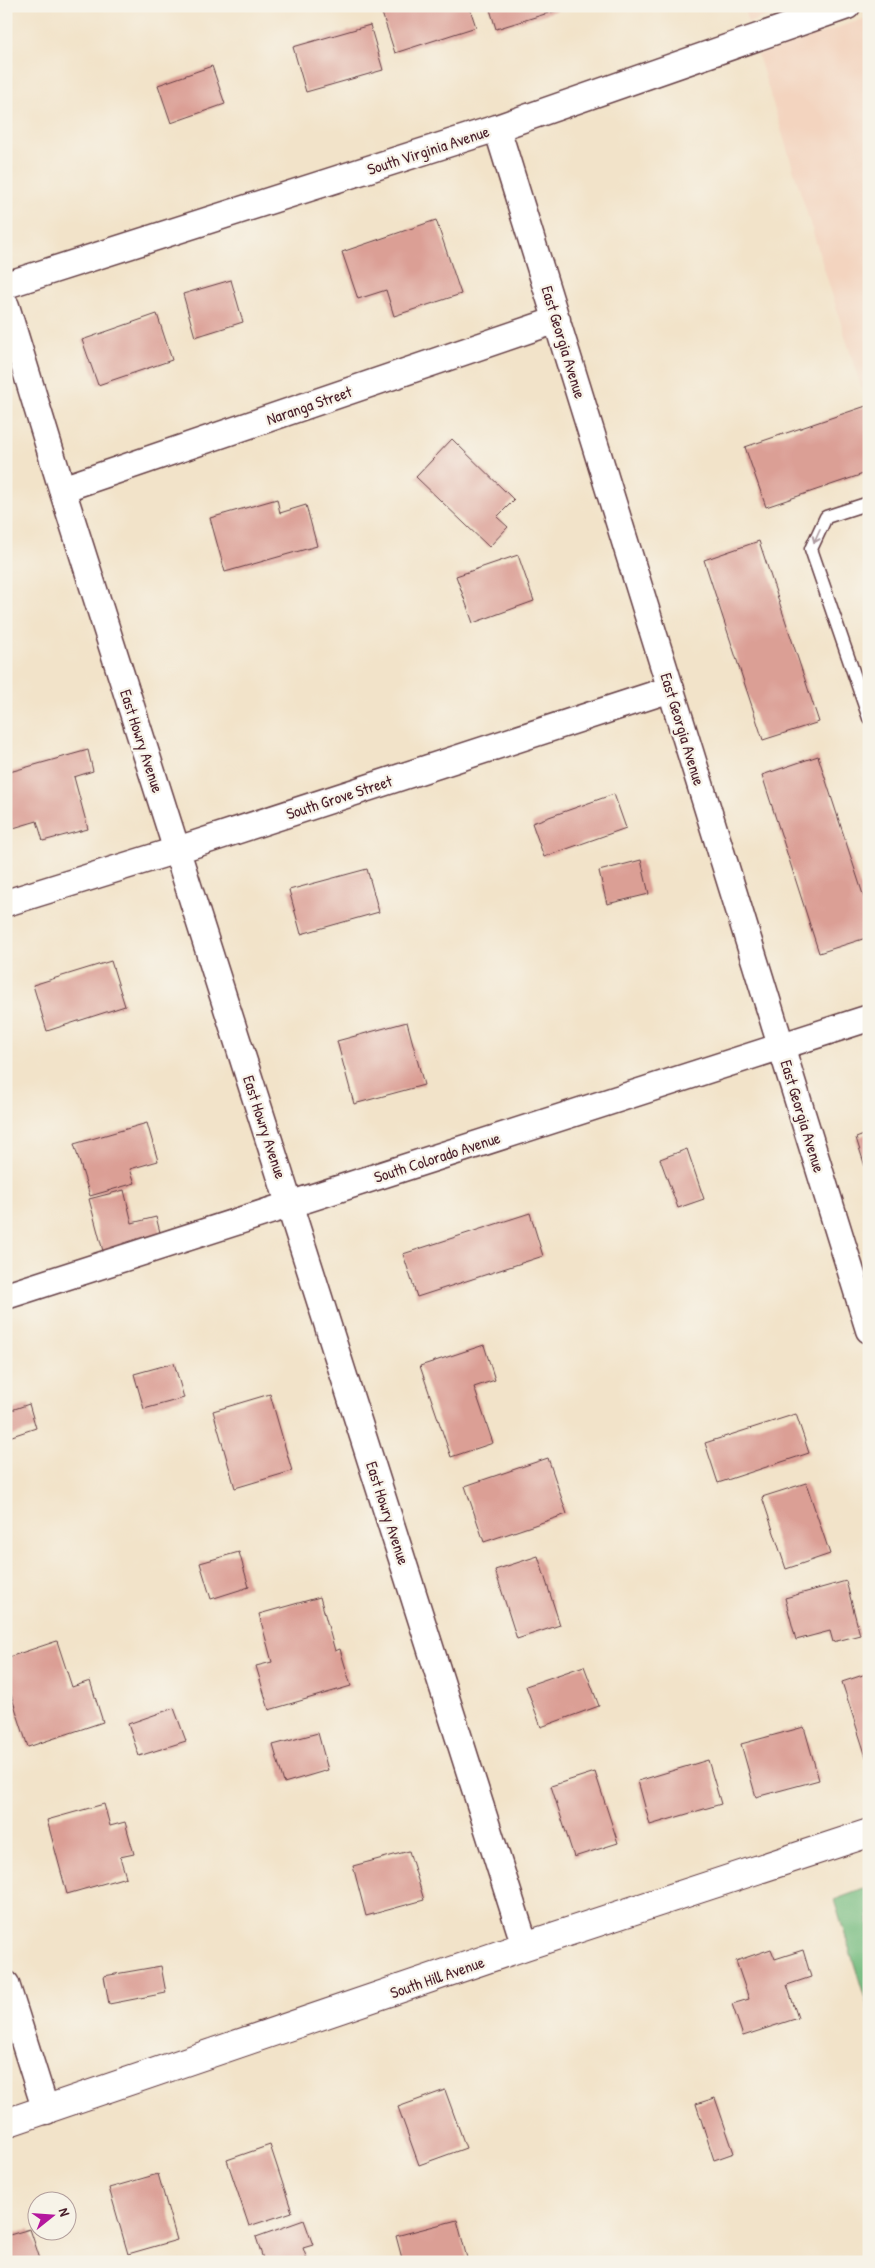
<svg xmlns="http://www.w3.org/2000/svg" width="875" height="2268" viewBox="0 0 875 2268" font-family="'Patrick Hand',sans-serif">
  <rect width="100%" height="100%" fill="#f7f3e8"/>
  <filter id="ink" filterUnits="userSpaceOnUse"><feTurbulence type="fractalNoise" baseFrequency=".02" numOctaves="2"/><feDisplacementMap in="SourceGraphic" scale="10" xChannelSelector="R" yChannelSelector="G"/><feConvolveMatrix kernelMatrix="1 2 1 2 8 2 1 2 1" color-interpolation-filters="sRGB"/></filter>
  <filter id="wash" filterUnits="userSpaceOnUse"><feTurbulence type="fractalNoise" baseFrequency=".0096" numOctaves="4" result="noise"/><feDisplacementMap in="SourceGraphic" scale="20" xChannelSelector="R" yChannelSelector="G"/><feGaussianBlur stdDeviation="1.12" result="paint"/><feColorMatrix in="noise" values="0 0 0 0 0 0 0 0 0 0 0 0 0 0 0 0 0 1.4 0 .05"/><feComposite in="paint" operator="in"/></filter>
  <g filter="url(#wash)">
    <rect width="100%" height="100%" fill="#f2e3c9"/>
    <path fill="#f3d4bf" d="M743 6H796L748 23Z
      M869 17V389L862 391 758 55Z"/>
    <path fill="#78bd82" stroke="#616e56" d="M869 1887V2011L834 1900Z"/>
    <g id="blocks">
      <path fill="#db9f95" d="M401 6H469L476 27 395 53 382 13Z
        M489 6H568V7L496 29Z
        M370 25 383 70 306 92 293 47Z
        M212 66 225 104 171 123 158 85Z
        M436 220 461 294 394 316 386 290 358 299 342 252Z
        M231 280 243 322 195 337 183 294Z
        M157 314 172 360 98 385 82 340Z
        M869 405V472L766 507 745 447Z
        M452 439 514 500 497 517 508 527 489 547 416 477Z
        M277 499 280 513 306 505 317 546 225 572 210 518Z
        M759 541 819 722 763 740 704 560Z
        M518 555 534 601 473 623 456 576Z
        M88 750 93 771 74 777 88 829 43 841 37 821 10 829 6 814V773Z
        M818 756 869 913V937L819 953 762 775Z
        M614 794 626 828 544 857 532 823Z
        M641 860 649 894 607 904 599 871Z
        M367 869 379 912 301 934 289 890Z
        M111 961 125 1006 47 1031 33 985Z
        M407 1022 424 1085 354 1104 337 1041Z
        M147 1123 158 1161 130 1169 135 1183 90 1196 74 1144Z
        M869 1133V1176H868L856 1138Z
        M687 1149 704 1199 678 1208 660 1159Z
        M124 1190 132 1223 156 1217 165 1251 107 1266 89 1199Z
        M530 1213 543 1256 417 1297 403 1254Z
        M484 1345 495 1380 474 1387 493 1443 451 1457 420 1366Z
        M174 1363 184 1398 144 1409 134 1374Z
        M270 1394 292 1471 235 1488 213 1411Z
        M29 1404 36 1428 6 1438V1412Z
        M796 1414 809 1453 718 1483 705 1443Z
        M548 1458 567 1514 484 1542 465 1486Z
        M806 1483 830 1554 786 1569 762 1497Z
        M239 1552 249 1587 211 1599 200 1563Z
        M538 1556 560 1625 517 1639 495 1570Z
        M846 1581 860 1635 833 1642 830 1631 796 1640 785 1598Z
        M320 1597 335 1651 340 1649 351 1686 269 1710 256 1666 272 1662 259 1614Z
        M57 1641 72 1687 90 1681 103 1722 28 1747 6 1680V1658Z
        M584 1666 599 1706 541 1727 526 1686Z
        M869 1673V1763H868L842 1682Z
        M174 1708 186 1741 139 1756 128 1724Z
        M804 1727 819 1780 756 1797 741 1744Z
        M318 1733 328 1770 284 1783 273 1745Z
        M708 1760 721 1804 650 1825 638 1781Z
        M595 1772 618 1843 574 1857 551 1786Z
        M104 1804 110 1826 125 1822 134 1854 120 1857 126 1877 67 1894 47 1820Z
        M409 1851 424 1900 366 1916 353 1866Z
        M771 1949 775 1959 803 1950 811 1977 787 1985 798 2018 743 2036 732 2004 749 1999 736 1961Z
        M161 1966 166 1993 109 2004 104 1976Z
        M445 2090 466 2148 419 2165 398 2107Z
        M715 2098 734 2153 714 2160 696 2104Z
        M270 2145 292 2212 249 2226 227 2160Z
        M158 2174 177 2240 128 2254 109 2188Z
        M304 2220 313 2245 303 2248 308 2262H264L256 2237Z
        M457 2220 468 2262H403L396 2236Z
        M30 2229 41 2262H6V2236Z"/>
    </g>
  </g>
  <g filter="url(#ink)">
    <use href="#blocks" fill-opacity="0" stroke="#633c43" stroke-width="1"/>
    <g fill="none" stroke-linecap="round" stroke-linejoin="round">
      <g stroke="#633c43" stroke-width="15">
        <path id="lane" d="M869 503 826 517 811 549 869 718"/>
      </g>
      <g stroke="#633c43" stroke-width="29">
        <path id="street" d="M497 128 869 1330
          M6 285 497 128 847 6
          M6 306 62 489 525 1946
          M62 489 557 320
          M6 903 177 850 671 689
          M6 1296 869 1018
          M6 1984 46 2111"/>
      </g>
      <g stroke="#633c43" stroke-width="30">
        <path id="secondary" d="M6 2123 525 1946 869 1833"/>
      </g>
      <use href="#lane" stroke="#fff" stroke-width="12"/>
      <use href="#street" stroke="#fff" stroke-width="26"/>
      <use href="#secondary" stroke="#fff" stroke-width="28"/>
    </g>
    <defs><path id="oneway-shaft" d="M-6 0H5M1.5-3L5.5 0L1.5 3" fill="none" stroke-width="1.6" stroke-linecap="round" stroke-linejoin="round" transform="scale(1.25)"/></defs>
    <use stroke="#ae9aa0" href="#oneway-shaft" transform="translate(817 536) rotate(114)"/>
  </g>
  <g text-anchor="middle" stroke-width="4.5" stroke-linejoin="round" paint-order="stroke">
    <g font-size="16" fill="#4a1f2b" stroke="#f7f3e8">
      <text transform="translate(428 150) rotate(-18)" y="6">South Virginia Avenue</text>
      <text transform="translate(564 342) rotate(73)" y="6">East Georgia Avenue</text>
      <text transform="translate(309 405) rotate(-19)" y="6">Naranga Street</text>
      <text transform="translate(683 729) rotate(73)" y="6">East Georgia Avenue</text>
      <text transform="translate(142 741) rotate(72)" y="6">East Howry Avenue</text>
      <text transform="translate(339 797) rotate(-18)" y="6">South Grove Street</text>
      <text transform="translate(803 1116) rotate(73)" y="6">East Georgia Avenue</text>
      <text transform="translate(265 1127) rotate(72)" y="6">East Howry Avenue</text>
      <text transform="translate(437 1157) rotate(-18)" y="6">South Colorado Avenue</text>
      <text transform="translate(388 1513) rotate(72)" y="6">East Howry Avenue</text>
      <text transform="translate(437 1977) rotate(-19)" y="6">South Hill Avenue</text>
    </g>
  </g>
  <rect width="875" height="2268" fill="none" stroke="#f7f3e8" stroke-width="25"/>
  <g transform="translate(52 2216) rotate(73)"><circle r="24" fill="#f7f3e8" stroke="#b29e9c"/>
  <path d="M0-4L9 19L0 12L-9 19Z" fill="#b5179e"/>
  <text y="-8" font-size="14" font-weight="bold" text-anchor="middle" fill="#4a1f2b">N</text>
  </g>
</svg>
